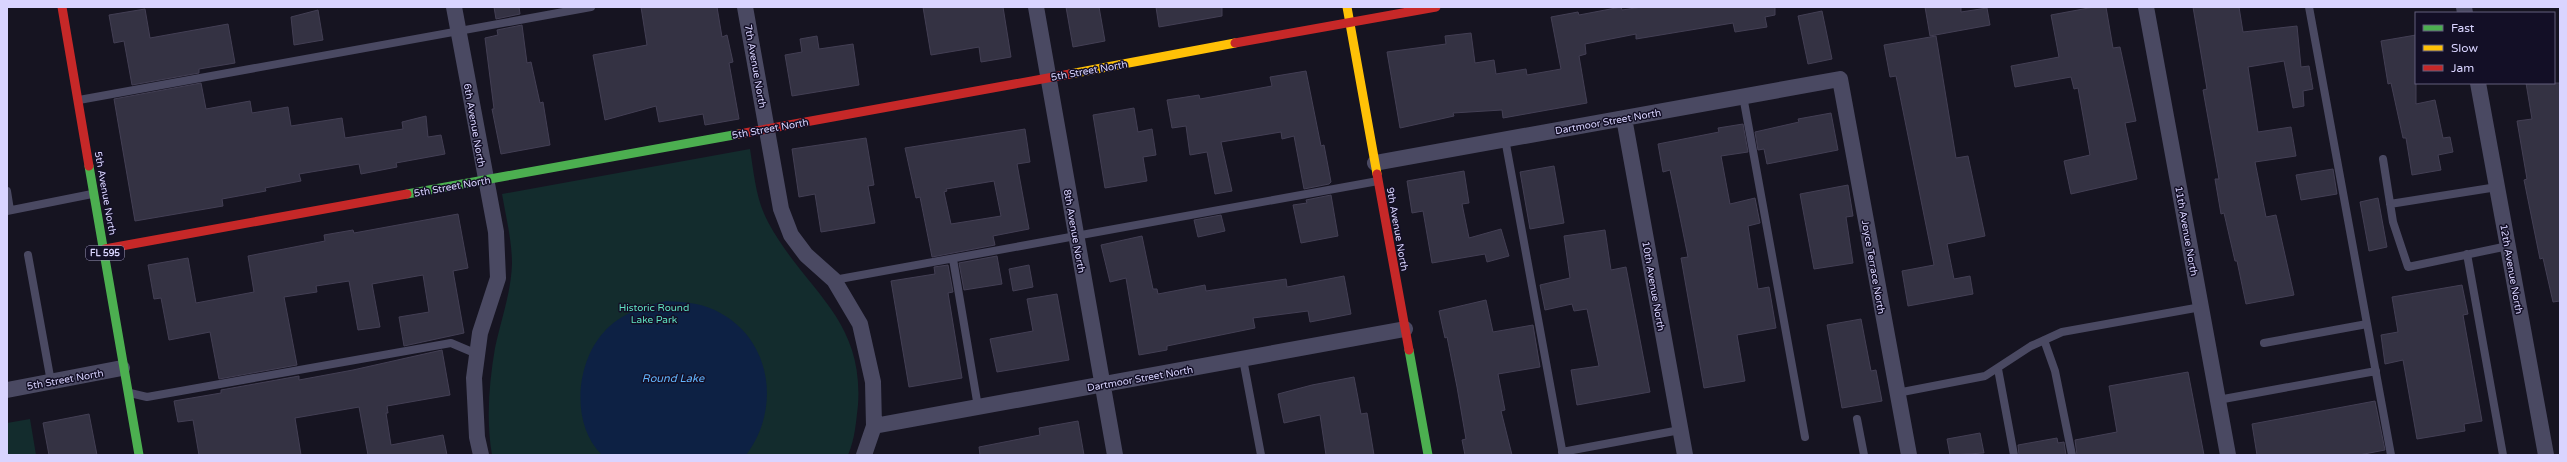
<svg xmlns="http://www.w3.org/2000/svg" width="2567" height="462" viewBox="0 0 2567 462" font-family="'Varela Round',sans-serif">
  <rect width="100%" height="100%" fill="#161421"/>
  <path fill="#132c2d" d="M750 149C754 174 756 200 768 222 805 291 864 317 858 405 856 422 855 439 848 455H492C486 420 489 383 495 348 501 320 511 293 512 264 512 241 506 217 502 194Z
    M30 419 36 455H7V423Z"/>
  <path fill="#0d2144" d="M666 301C686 302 704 303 722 314 773 343 780 411 746 455H602C570 424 576 362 604 332 621 313 643 307 666 301Z"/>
  <path fill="#343243" stroke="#433f54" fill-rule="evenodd" d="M494 7H519L520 14 496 19Z
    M641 7H717L722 37 727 35 733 62 729 63 739 119 705 125 703 114 659 122 656 106 605 120 593 55 647 45Z
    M923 7H1003L1011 57 981 62 979 47 931 55Z
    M1066 7H1099L1105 41 1073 47Z
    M1156 7H1222V16L1159 27Z
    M1621 7 1622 10 1642 7H1775V15L1765 17 1767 27 1735 32 1733 23 1636 39V34L1585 44 1586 54 1579 56 1587 103 1503 118 1502 110 1453 113 1454 116 1400 128 1387 52 1446 44 1445 36 1471 33 1475 63 1494 60 1496 74 1526 69 1527 75 1561 69 1551 17 1578 12 1579 15Z
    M1925 7H1961V12L1987 8 1990 25 1930 36Z
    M2094 7H2106L2113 48 2120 47 2136 121 2125 123 2137 179 2071 194 2064 161 2090 155 2078 88 2074 89 2071 77 2015 87 2011 66 2059 57 2051 15Z
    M2193 7H2239L2243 32 2297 26 2301 67 2309 66 2313 89 2303 91 2304 106 2293 108 2284 61 2248 67 2258 132 2291 127 2296 156 2255 162 2266 217 2276 215 2294 295 2246 304 2237 261H2235L2224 213 2221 214 2215 179H2219L2203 90 2207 89Z
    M145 9 150 38 228 24 235 63 199 69V73L132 85 124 41 114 43 109 15Z
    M318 10 323 40 294 45 291 17Z
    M1822 11 1832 59 1808 64 1798 16Z
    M522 25 527 63 531 62 540 103 543 102 550 145 501 154 492 109H494L485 38 498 35 497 30Z
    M2416 35V104L2435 100 2443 138 2450 137 2453 152 2438 155 2441 170 2412 175 2406 138H2403L2391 83 2388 84 2381 41Z
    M817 36 819 49 853 44 859 85 792 96 785 55 802 52 800 39Z
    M1936 36 1956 158 1968 156 1985 236 1947 244 1954 279 1970 276 1973 294 1908 306 1902 271 1934 265 1896 76 1890 77 1884 45Z
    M1306 71 1321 146 1324 145 1331 182 1329 184 1304 189 1294 136 1282 139 1281 132 1221 142 1232 191 1215 194 1207 152 1190 155 1186 126 1172 128 1167 100 1199 95 1200 99 1272 86 1270 77Z
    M201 83 206 109 250 101 252 113 288 107 291 126 342 118 345 138 403 129 402 122 426 116 428 137 441 135 445 154 396 163 397 167 361 174 359 164 299 174 301 181 265 188 266 191 222 199 223 206 135 221 114 99Z
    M2526 83H2560V301L2553 302 2543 258 2540 259 2524 180 2527 179 2517 121 2532 119Z
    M1134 108 1138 132 1152 129 1156 155 1143 157 1147 181 1105 188 1093 115Z
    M1831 113 1838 150 1767 164 1764 149 1758 150 1755 132 1799 122 1798 119Z
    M1743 124 1748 152 1721 156 1730 204 1755 198 1760 223 1748 226 1758 289 1769 287 1776 328 1737 335 1745 381 1704 388 1681 258 1688 257 1678 208 1670 170 1663 172 1658 144 1719 132 1718 128Z
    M1025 129 1030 162 1017 164 1029 229 993 236 995 245 932 257 920 197 916 198 905 148ZM994 181 1001 216 951 224 944 192 947 191 946 189Z
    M866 138 874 185 868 186 875 223 821 232 815 194 799 197 792 149Z
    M1554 166 1564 223 1530 229 1520 172Z
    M2333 169 2337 194 2301 200 2296 175Z
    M1464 171 1469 203 1462 204 1469 238 1501 229 1509 256 1487 262 1485 254 1432 263 1423 211 1412 213 1407 181Z
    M1848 185 1853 216 1846 217 1853 263 1814 269 1800 194Z
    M1331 195 1338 236 1301 243 1293 205 1307 203 1306 200Z
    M2378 198 2387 247 2369 251 2360 202Z
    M458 214 468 268 453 271 464 333 404 346 399 317 429 312 423 275 372 284 380 327 358 330 349 281 316 286 317 292 284 297 297 365 219 379 210 332 169 340 161 298 154 299 148 265 188 258 196 303 254 292 248 256 325 241 324 235 353 230 354 233Z
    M1221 215 1225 231 1198 237 1194 220Z
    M1605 230 1611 270 1626 267 1650 392 1577 405 1571 370 1599 366 1587 309 1574 311 1572 304 1545 310 1540 285 1570 278 1564 236Z
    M1142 236 1153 289H1157L1158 294 1205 285 1206 291 1286 279 1287 287 1344 276 1351 314 1310 322 1308 311 1253 318 1255 328 1167 346V350L1139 355 1126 278 1110 282 1101 245Z
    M997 256 1002 284 964 290 959 263Z
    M948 265 953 292 948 293 962 378 909 387 891 281 935 274 934 267Z
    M1029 265 1033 287 1013 291 1009 269Z
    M2462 285 2468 314 2463 315 2482 421 2464 424 2465 431 2417 439 2403 360 2385 364 2381 335 2398 332 2392 297Z
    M1057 294 1069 360 997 372 990 339 1033 331 1027 299Z
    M1486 300 1493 332 1533 325 1540 367 1498 374 1505 410 1501 411 1512 455H1465L1462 440 1466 439 1457 387 1447 337 1445 338 1439 311Z
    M1861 319 1871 371 1876 370 1882 401 1842 408 1827 325Z
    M442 350 450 395 387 406 388 413H386L391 445 443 435 447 455H368L359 407 295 418 301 455H199L193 420 178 422 174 401 221 393V390L299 376V380L353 370Z
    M2188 372 2204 455H2077L2075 440 2117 432 2109 386Z
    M1354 377 1361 414 1367 413 1374 455H1326L1320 415 1284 423 1278 394 1312 385Z
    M2375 401 2385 450 2359 455H2257L2252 424Z
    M89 414 97 455H49L43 423Z
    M1078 421 1084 455H980L979 447 1040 435 1039 428Z
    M1980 433 1984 453 1950 455 1947 439Z
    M2057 438 2058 443 2064 442 2066 455H2019L2018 445Z"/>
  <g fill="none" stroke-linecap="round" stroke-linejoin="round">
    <path stroke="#4a4962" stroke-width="8" d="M2309 7 2391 455
      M1743 96 1805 437
      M79 100 591 7
      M1505 139 1563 455
      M2383 159 2393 222 2408 267 2508 246
      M7 191 10 210
      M2390 204 2497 187
      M7 211 92 194
      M2467 254 2503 455
      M28 255 51 382
      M953 259 978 407
      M834 280 1378 181
      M2044 340 2055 371 2072 455
      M2264 343 2367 324
      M1243 359 1261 455
      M1998 369 2014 455
      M130 393 147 397 451 343 477 354
      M1897 393 1985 376 2031 346 2062 332 2201 307
      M2218 400 2376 371
      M1857 419 1864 455
      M1562 452 1680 430"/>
    <path stroke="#4a4962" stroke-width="16" d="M454 7 496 232 498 278 480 333 474 378 477 437 481 455
      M745 7 781 209 791 235 806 255 834 280 860 324 873 382 874 426 864 455
      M1036 7 1115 455
      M2146 7 2228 455
      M2464 7 2465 13
      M2478 83 2546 455
      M1624 118 1685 455
      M1375 163 1840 79 1909 455
      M7 390 122 368
      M874 426 1405 329"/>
    <path stroke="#4caf50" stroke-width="9" d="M89 166 139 455
      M407 194 739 134
      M1409 350 1428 455"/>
    <path stroke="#ffc107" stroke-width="9" d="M1347 7 1377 174
      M1070 74 1235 43"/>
    <path stroke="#c62828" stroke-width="9" d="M62 7 89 166
      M1235 43 1436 7
      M739 134 1070 74
      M1377 174 1409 350
      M105 249 407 194"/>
  </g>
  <g text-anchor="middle" stroke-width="3" stroke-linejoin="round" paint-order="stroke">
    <rect fill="#130f26" stroke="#9e99be" stroke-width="1" x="86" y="246" width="38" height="14" rx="3"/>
    <g font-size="9" font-weight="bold" fill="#d9d4ff">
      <text x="105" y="256">FL 595</text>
    </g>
    <g font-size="10" fill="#d9d4ff" stroke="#130f26">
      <text transform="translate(756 66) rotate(80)" y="4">7th Avenue North</text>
      <text transform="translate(1089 70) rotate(-10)" y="4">5th Street North</text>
      <text transform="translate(1608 121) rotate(-10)" y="4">Dartmoor Street North</text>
      <text transform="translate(475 125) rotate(80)" y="4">6th Avenue North</text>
      <text transform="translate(770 128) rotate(-10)" y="4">5th Street North</text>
      <text transform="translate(452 186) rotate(-10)" y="4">5th Street North</text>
      <text transform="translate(106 193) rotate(80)" y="4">5th Avenue North</text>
      <text transform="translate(1398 229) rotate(80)" y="4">9th Avenue North</text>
      <text transform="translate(1075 231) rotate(80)" y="4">8th Avenue North</text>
      <text transform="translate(2187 231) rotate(80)" y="4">11th Avenue North</text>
      <text transform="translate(1874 267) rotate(80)" y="4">Joyce Terrace North</text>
      <text transform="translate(2512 269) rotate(80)" y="4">12th Avenue North</text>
      <text transform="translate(1654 286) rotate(80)" y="4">10th Avenue North</text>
      <text transform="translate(1140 378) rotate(-10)" y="4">Dartmoor Street North</text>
      <text transform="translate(65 379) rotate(-10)" y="4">5th Street North</text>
    </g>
    <g font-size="10" fill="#5fe0c0" stroke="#130f26">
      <text x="654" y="311">Historic Round<tspan x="654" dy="12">Lake Park</tspan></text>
    </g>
    <g font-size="11" font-style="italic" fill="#62b6ff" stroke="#130f26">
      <text x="673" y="382">Round Lake</text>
    </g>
  </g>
  <rect width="2567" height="462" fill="none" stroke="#d9d4ff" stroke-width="16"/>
  <rect x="2415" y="12" width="140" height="72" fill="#130f26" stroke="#625e7d"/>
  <rect x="2423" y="25" width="20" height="6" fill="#4caf50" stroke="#625e7d"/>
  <text x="2451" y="32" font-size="12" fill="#d9d4ff">Fast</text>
  <rect x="2423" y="45" width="20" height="6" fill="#ffc107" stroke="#625e7d"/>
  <text x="2451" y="52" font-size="12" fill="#d9d4ff">Slow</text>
  <rect x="2423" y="65" width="20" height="6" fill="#c62828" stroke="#625e7d"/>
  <text x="2451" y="72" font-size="12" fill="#d9d4ff">Jam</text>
</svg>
